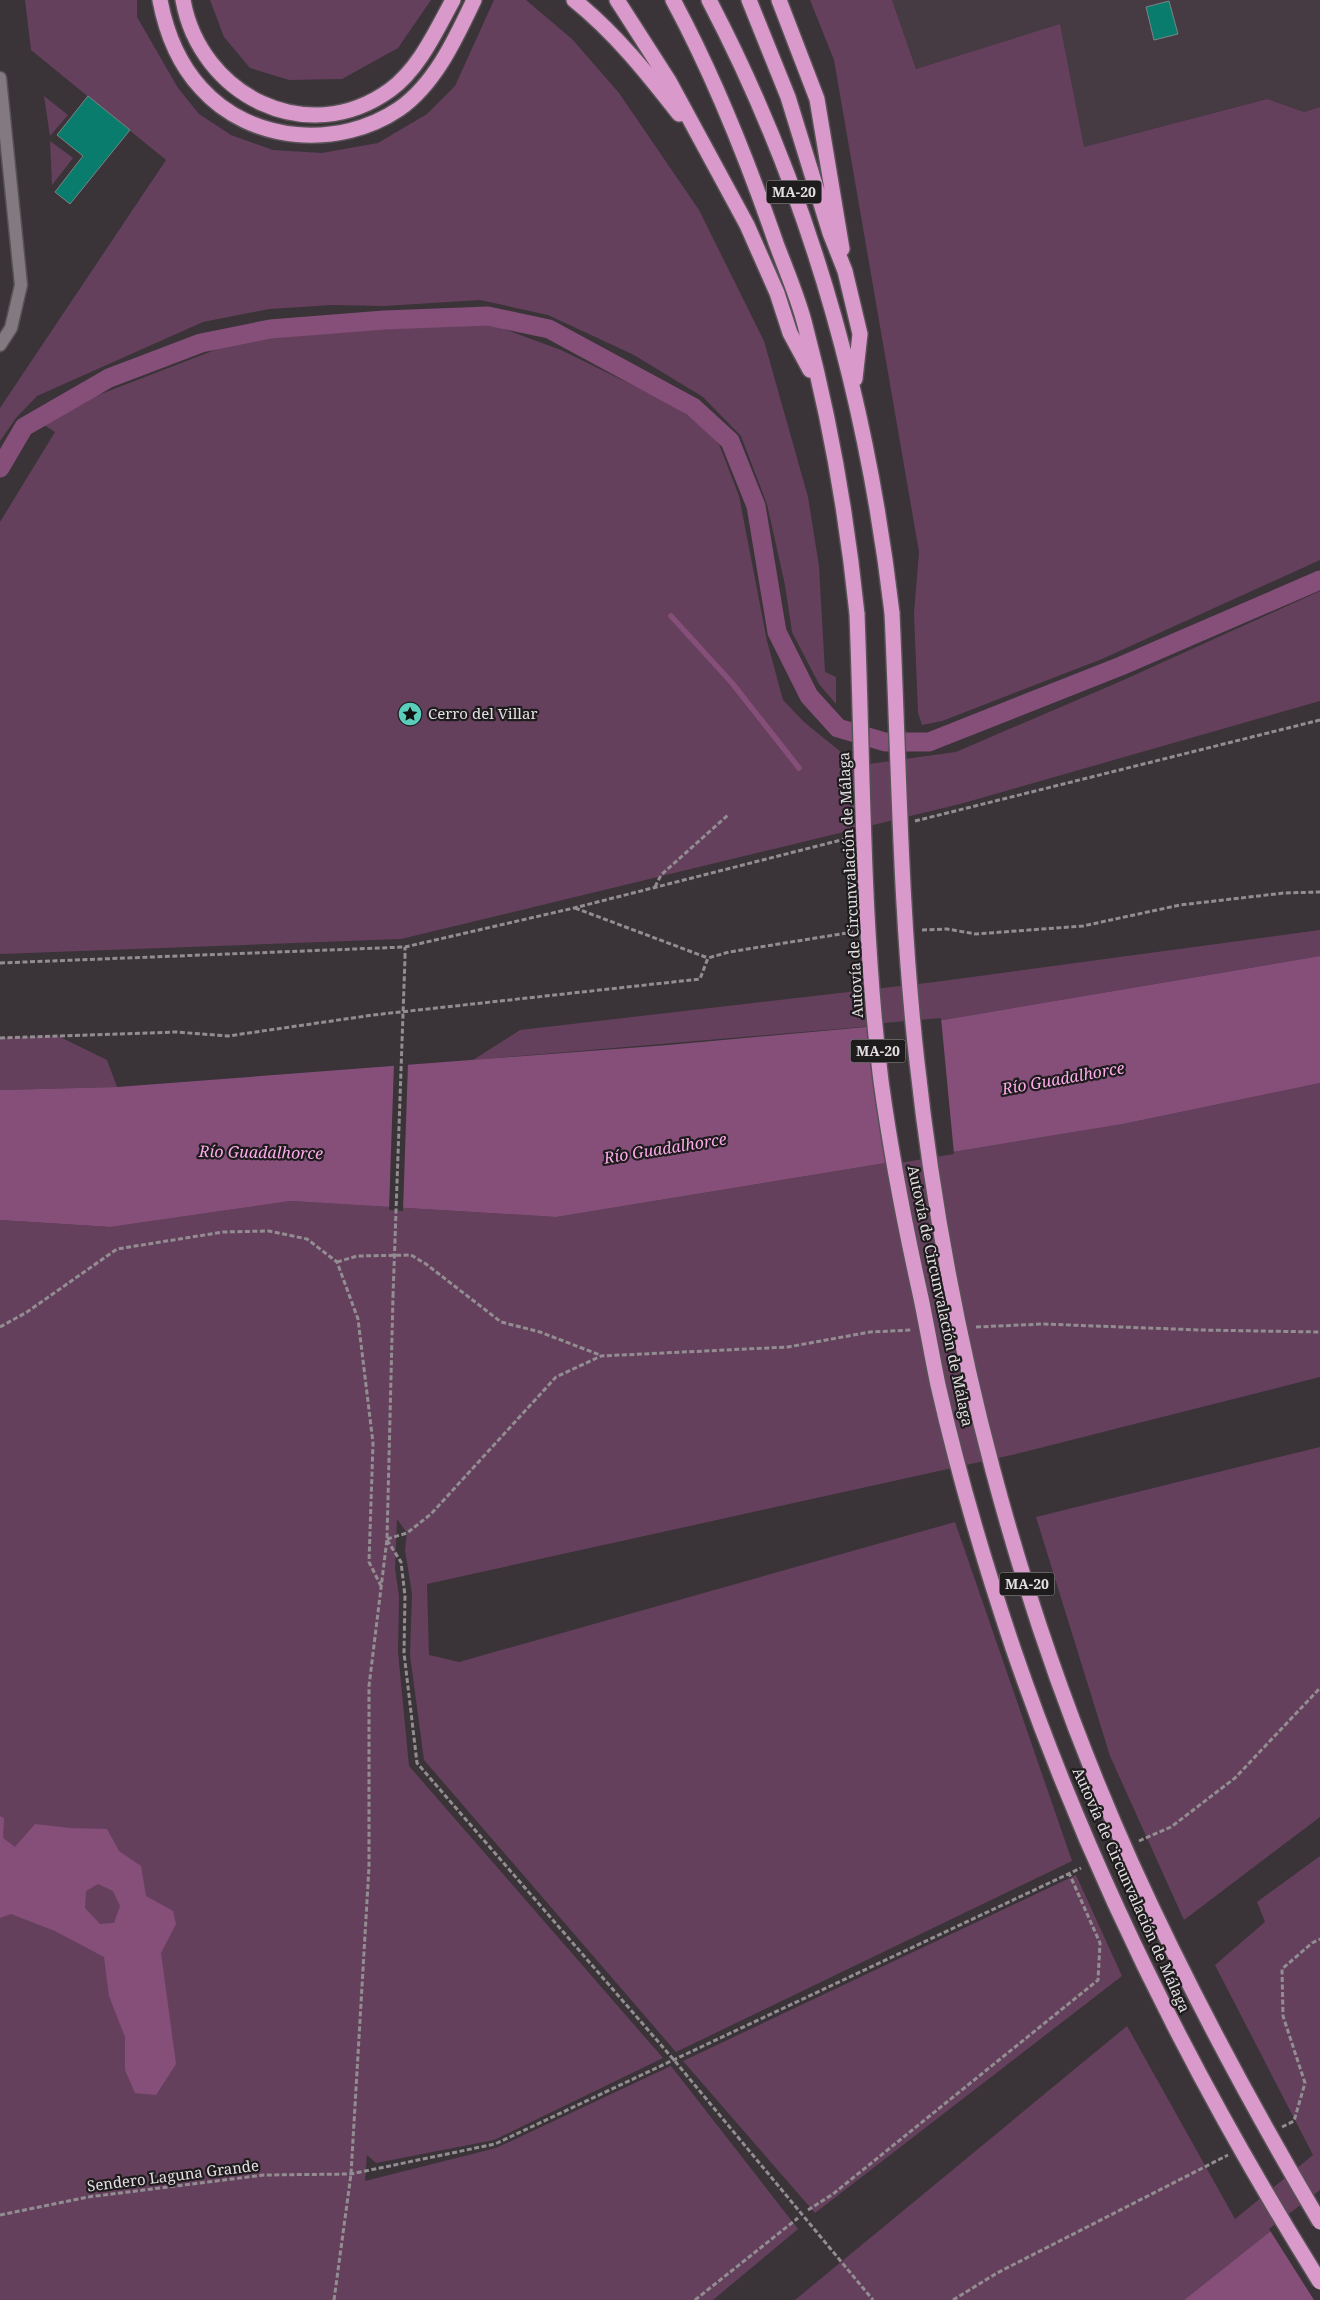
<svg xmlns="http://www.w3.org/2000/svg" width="1320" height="2300" viewBox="0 0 1320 2300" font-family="'Noto Serif',serif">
  <rect width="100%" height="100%" fill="#3a3338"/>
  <path fill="#463a43" d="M892 0H1320V107L1304 112 1266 99 1084 147 1060 25 916 69Z"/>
  <path fill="#65405d" d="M25 0H137V17L178 88 199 114 231 135 273 150 322 153 378 143 427 114 455 86 494 0H526L572 39 619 93 699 210 764 341 808 497 819 566 825 672 836 677V704L819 684 792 632 785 585 767 504 741 436 703 397 634 355 548 315 480 300 384 306 332 305 269 309 203 322 37 396 16 418 0 441V408L166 160 31 50Z
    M210 0H431L398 48 342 79 289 80 250 68 224 37Z
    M810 0H892L916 69 1060 24 1084 147 1267 99 1304 112 1320 107V560L1102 659 942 721 922 725 918 713 914 613 919 552 834 60Z
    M44 96 68 115 50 136Z
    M50 141 73 158 52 185Z
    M488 323 561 350 667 402 707 427 719 444 739 496 767 641 783 700 804 722 841 752 839 768 956 752 1119 682 1320 591V701L960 804 401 939 0 954V522L55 432 41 423 88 399 233 343 280 335Z
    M1320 930V956L943 1020 473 1060 520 1030 935 982Z
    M58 1036 107 1060 117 1087 0 1090V1038Z
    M1320 1083V1377L1016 1454 427 1584 429 1655 459 1662 955 1522 1072 1861 676 2052 424 1760 410 1655 412 1594 405 1550 407 1533 397 1519 395 1568 399 1597 398 1652 409 1766 663 2058 494 2140 376 2163 367 2155 365 2181 496 2148 671 2066 798 2229 713 2300H0V1220L110 1227 291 1201 556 1217 1123 1124Z
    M1320 1447V1817L1184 1920 1110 1756 1036 1517Z
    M1320 1856V2192L1184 2300H795L1127 2026 1235 2219 1313 2155 1215 1965 1265 1922 1257 1902Z
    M1076 1875 1122 1976 815 2213 683 2061Z"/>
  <path fill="#854f7a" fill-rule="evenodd" d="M1320 956V1083L1123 1124 556 1217 291 1201 110 1227 0 1220V1090L117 1087 668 1045 943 1020Z
    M0 1816 4 1818 3 1838 15 1847 35 1824 70 1828 107 1829 119 1851 141 1866 146 1896 173 1911 176 1924 161 1953 176 2064 156 2095 135 2093 125 2070V2037L109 1996 104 1957 55 1931 11 1914 0 1918ZM98 1884 113 1891 120 1906 114 1923 100 1924 85 1908 86 1891Z
    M1320 2192V2300H1184Z"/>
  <path fill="#3a3338" d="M941 1018 954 1154 887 1165 873 1024Z
    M408 1063 403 1211 389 1210 394 1064Z
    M1320 2190V2300H1314L1269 2229Z"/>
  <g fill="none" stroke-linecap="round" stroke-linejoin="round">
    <path stroke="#854f7a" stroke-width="5.5" d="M671 616 732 683 799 768"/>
    <path stroke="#854f7a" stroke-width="19" d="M0 468 24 427 109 378 201 343 270 329 384 320 488 316 549 329 693 407 730 441 756 506 777 632 809 696 838 728 885 742H929L1121 666 1320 580"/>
  </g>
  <path fill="#0a7c6e" stroke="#7a8583" d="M1169 1 1178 34 1154 40 1146 7Z
    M88 96 130 130 70 204 55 192 83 156 57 135Z"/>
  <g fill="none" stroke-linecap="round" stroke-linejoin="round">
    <g stroke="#575256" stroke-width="15">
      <path id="street" d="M0 78 21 285 11 328 0 345"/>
    </g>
    <g stroke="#575256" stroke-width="18">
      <path id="highway" d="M160 0C166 32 179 64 201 88 251 144 340 149 399 109 435 84 456 38 474 0
        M183 0C200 95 307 150 390 90 419 69 436 31 453 0
        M574 0C615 33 647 73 679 114
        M617 0 669 81 747 225 777 293 790 333 810 370
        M673 0C715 78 747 159 776 243 786 270 798 297 805 325 830 419 847 517 857 614
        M709 0C809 191 867 400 892 613
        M749 0 788 97 830 233 845 271 860 334 855 379
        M779 0 817 99 842 249"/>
    </g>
    <path stroke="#928d91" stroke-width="3" stroke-dasharray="5 2.5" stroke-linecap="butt" d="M915 821 1320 720
      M655 887 661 875 728 815
      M575 908 708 958
      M922 930 947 929 976 934 1083 926 1180 905 1284 893 1320 892
      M405 958V947
      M0 963 405 947 574 908 849 838
      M0 1038 176 1032 228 1036 373 1015 700 979 708 958 729 952 853 932
      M337 1262 357 1256 411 1255 426 1264 501 1322 540 1332 600 1355
      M0 1327 27 1312 117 1249 223 1232 269 1231 307 1239 337 1262 358 1319 373 1443 369 1562 382 1588
      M976 1327 1043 1324 1200 1330 1320 1332
      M387 1539 407 1533 431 1514 556 1377 601 1356 788 1347 870 1332 912 1330
      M387 1540 401 1562 405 1596 404 1653 417 1763 674 2060 873 2300
      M1139 1841 1171 1827 1235 1778 1320 1688
      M1282 2127 1294 2121 1305 2083 1283 2016 1282 1969 1312 1943 1320 1939
      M808 2210 833 2194 1098 1980 1100 1943 1069 1873
      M0 2215 88 2197 264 2175 351 2174 495 2144 1081 1868
      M334 2300 351 2174 369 1867V1686L387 1539 393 1296
      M695 2300 798 2218
      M953 2300 997 2273 1228 2155"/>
    <use href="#street" stroke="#827a80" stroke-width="12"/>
    <use href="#highway" stroke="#d999ca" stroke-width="15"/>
    <g stroke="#575256" stroke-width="18" stroke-linecap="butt">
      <path id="highway-bridge" d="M892 613C899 763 900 913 917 1062 947 1336 1018 1610 1131 1862 1187 1986 1251 2105 1320 2222
        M857 614C863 769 862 927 881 1081 891 1154 905 1226 921 1298 927 1327 932 1356 938 1385 958 1473 984 1562 1013 1648 1089 1871 1195 2082 1320 2282"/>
    </g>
    <path stroke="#928d91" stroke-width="3" stroke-dasharray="5 2.5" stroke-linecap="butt" d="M393 1296 405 958"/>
    <use href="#highway-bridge" stroke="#d999ca" stroke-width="15"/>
  </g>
  <defs>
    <g id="sight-disc" transform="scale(1.25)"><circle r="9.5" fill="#5bcebb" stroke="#1f1c1e"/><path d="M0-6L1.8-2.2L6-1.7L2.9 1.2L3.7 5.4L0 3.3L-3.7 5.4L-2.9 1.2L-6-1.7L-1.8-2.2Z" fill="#111"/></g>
  </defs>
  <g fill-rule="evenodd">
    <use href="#sight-disc" x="410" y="714"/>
  </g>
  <g text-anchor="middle" stroke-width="4.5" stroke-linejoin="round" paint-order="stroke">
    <g fill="#1f1c1e" stroke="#a8a4a7" stroke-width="1">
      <rect x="766.5" y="180.5" width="55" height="23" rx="4"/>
      <rect x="850.5" y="1039.5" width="55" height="23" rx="4"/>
      <rect x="999.5" y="1572.5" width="55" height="23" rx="4"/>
    </g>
    <g font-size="14" font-weight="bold" fill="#e3dfe2">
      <text x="794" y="197">MA-20</text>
      <text x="878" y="1056">MA-20</text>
      <text x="1027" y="1589">MA-20</text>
    </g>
    <g font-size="15" fill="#e3dfe2" stroke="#1f1c1e" text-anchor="start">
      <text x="428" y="719">Cerro del Villar</text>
    </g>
    <g font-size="15" fill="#e3dfe2" stroke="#1f1c1e">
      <text transform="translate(851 885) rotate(-93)" y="5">Autovía de Circunvalación de Málaga</text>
      <text transform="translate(940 1296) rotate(78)" y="5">Autovía de Circunvalación de Málaga</text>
      <text transform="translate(1131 1890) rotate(66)" y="5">Autovía de Circunvalación de Málaga</text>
      <text transform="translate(173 2176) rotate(-7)" y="5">Sendero Laguna Grande</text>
    </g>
    <g font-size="16" font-style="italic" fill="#fcabea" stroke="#1f1c1e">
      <text transform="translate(1063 1078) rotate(-10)" y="6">Río Guadalhorce</text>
      <text transform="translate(665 1148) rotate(-9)" y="6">Río Guadalhorce</text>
      <text transform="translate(261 1152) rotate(1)" y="6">Río Guadalhorce</text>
    </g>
  </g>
</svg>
